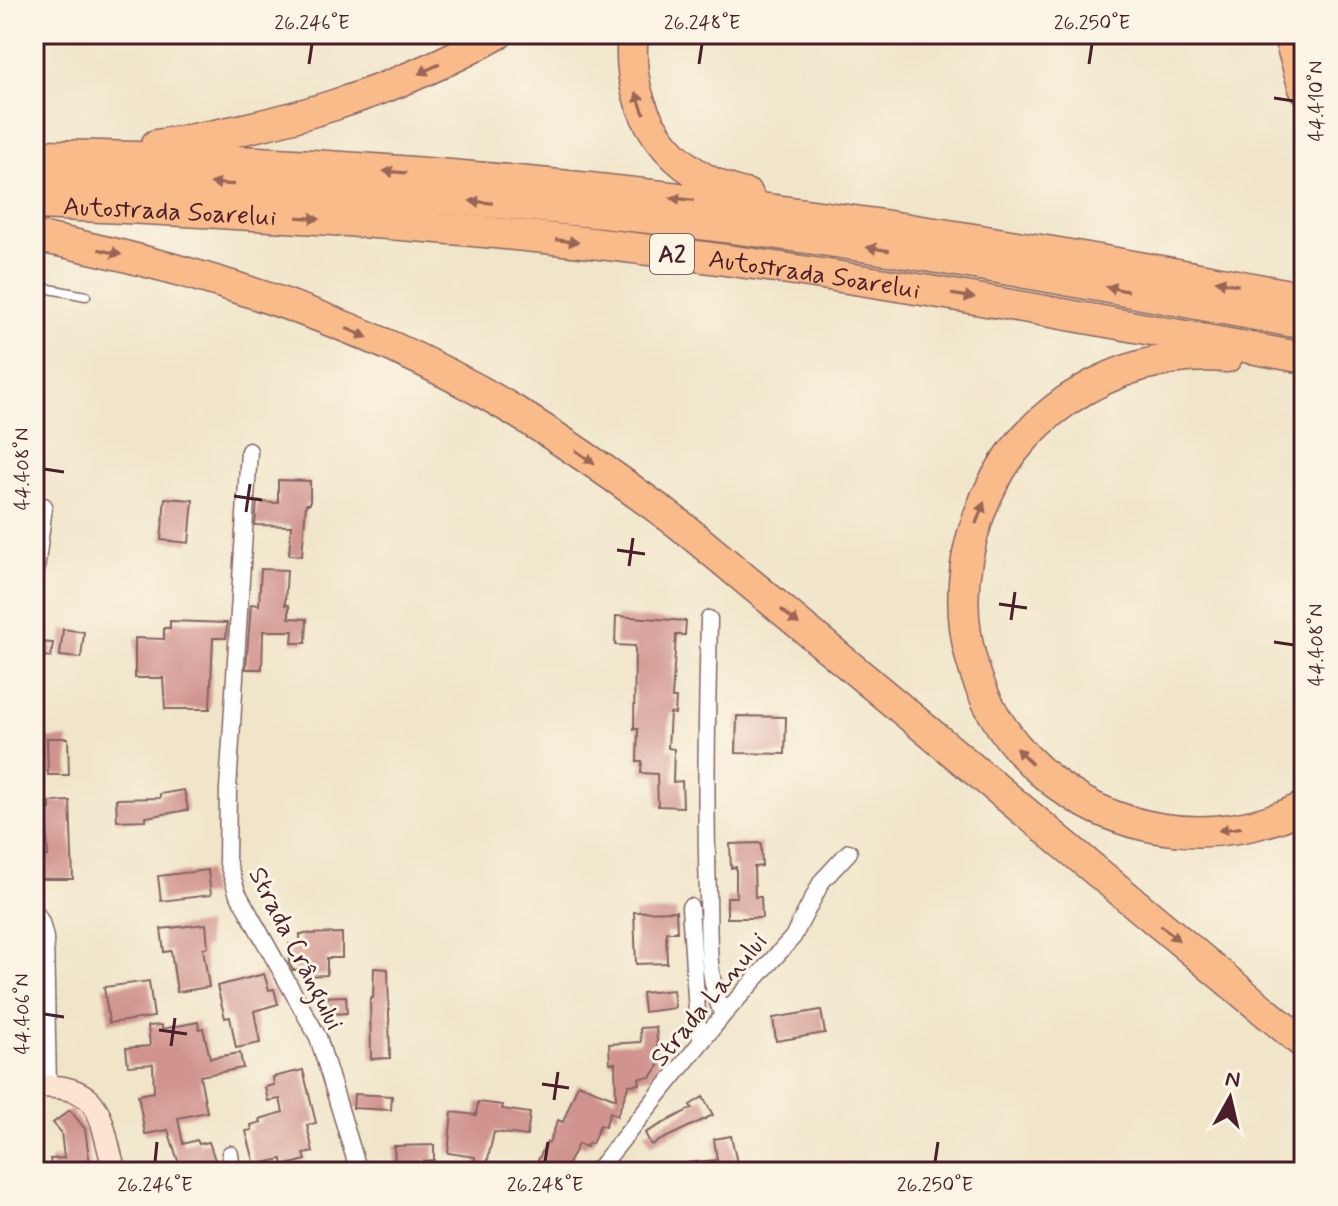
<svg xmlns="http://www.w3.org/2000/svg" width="1338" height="1206" viewBox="0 0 1338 1206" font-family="Mynerve,sans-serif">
  <rect width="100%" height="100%" fill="#fcf5e5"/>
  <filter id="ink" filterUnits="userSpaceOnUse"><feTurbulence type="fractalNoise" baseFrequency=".0125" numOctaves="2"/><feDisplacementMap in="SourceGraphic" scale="16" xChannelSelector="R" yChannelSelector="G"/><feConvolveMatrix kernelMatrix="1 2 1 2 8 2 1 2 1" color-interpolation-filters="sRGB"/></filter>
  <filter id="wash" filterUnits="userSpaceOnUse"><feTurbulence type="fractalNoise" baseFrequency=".006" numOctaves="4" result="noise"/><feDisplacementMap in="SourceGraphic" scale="32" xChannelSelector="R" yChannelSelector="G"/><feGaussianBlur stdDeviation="1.8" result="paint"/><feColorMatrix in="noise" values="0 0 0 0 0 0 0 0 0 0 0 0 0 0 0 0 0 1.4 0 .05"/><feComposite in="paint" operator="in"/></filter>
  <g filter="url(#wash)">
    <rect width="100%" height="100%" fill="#f0e5c9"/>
    <g id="blocks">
      <path fill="#d0938d" d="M278 480 310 481V504H306L302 556 289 555 291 526 255 525 257 502 278 503Z
        M165 498 193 500 189 543 161 540Z
        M261 569 287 570 285 605H289V618L307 619 306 643H292L293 631H263L262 669H246L251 604 259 605Z
        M616 616 686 621 685 635H676L672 698H676L675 714 670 713 668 748 674 749 673 782 682 781 683 807 658 806 657 774 641 773 642 761H637L638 729H634L635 646 615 645Z
        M170 621 227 623 226 638H213L210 709H165L163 678H135V638L164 639V628H170Z
        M63 629 84 632 81 658 60 656Z
        M37 642 53 643 51 657 36 655Z
        M737 716 786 717 785 754 736 753Z
        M47 738H68L69 775H48Z
        M184 790 188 810 146 817V820L117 821 116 799 160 798V794Z
        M70 801 73 879H40V856H48L46 809H50V802Z
        M761 843 762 866 754 867 755 897H761L762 918H727V897H736V867L731 868 730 844Z
        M208 870 211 895 161 901 158 876Z
        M676 911 677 932H666L667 963 636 964 634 912Z
        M206 924 208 947 203 948 209 987 177 992 171 951 164 952 161 929Z
        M342 933V958H327V975L304 976V970H293L289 963V944H300V934Z
        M374 968 388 969 390 1058 371 1059 370 998H373Z
        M264 974 269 990 274 989 278 1004 254 1011 260 1043 236 1048 230 1017 225 1018 217 986Z
        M149 981 154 1017 109 1023 104 987Z
        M673 990 675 1008 644 1012 642 993Z
        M346 996 347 1013 321 1015 320 997Z
        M821 1010 825 1033 776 1041 773 1018Z
        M198 1022 199 1029 203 1028 210 1058 240 1053 243 1068 200 1076 207 1112 178 1118 183 1144 197 1140 199 1144 209 1142 215 1160 181 1170 168 1130 145 1134 138 1095 154 1092 153 1064 128 1066 126 1048 150 1046 148 1026 162 1025V1029Z
        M656 1027 659 1066 651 1077 639 1078 640 1084 629 1085 617 1116 610 1112 605 1127 600 1125 592 1144 588 1143 586 1147 578 1144 564 1172H532L547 1142 549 1143 558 1120 563 1122 578 1084 616 1099 615 1063H610L609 1044 641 1042 640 1028Z
        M303 1070 316 1123 307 1125 313 1152 304 1154 306 1160 283 1166 282 1159 255 1165 246 1131 252 1130 251 1125 261 1122 260 1119 283 1112 280 1099 268 1101 265 1087 274 1085 273 1077Z
        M354 1094 392 1096 391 1110 353 1108Z
        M703 1097 713 1115 651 1145 645 1133 692 1108 690 1105Z
        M478 1102 503 1105 502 1109 530 1113 527 1136 494 1132 485 1172H475V1157L448 1153 452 1112 476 1115Z
        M70 1110 85 1129 91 1172H52L50 1159 64 1158 61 1132 53 1123Z
        M731 1136 739 1172H688L687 1163 717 1160 714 1139Z
        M434 1145V1160L424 1161V1164H395L394 1146Z"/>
    </g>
  </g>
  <g filter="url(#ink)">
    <use href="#blocks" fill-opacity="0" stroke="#846462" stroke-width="2"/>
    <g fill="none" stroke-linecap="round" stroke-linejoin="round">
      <g stroke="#846462" stroke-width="11">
        <path id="lane" d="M34 286 86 296"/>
      </g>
      <g stroke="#846462" stroke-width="19">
        <path id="street" d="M249 451 228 789 227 860 237 892 318 1037 359 1172
          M34 586 44 506
          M709 619C707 711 705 803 708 895 709 934 706 979 723 1015
          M690 907 698 1027 702 1041
          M34 910 41 922 45 938 48 1086
          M230 1154 232 1172
          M596 1172 723 1015 793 937 822 881 849 852"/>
      </g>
      <g stroke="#846462" stroke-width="25">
        <path id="secondary" d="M34 1086C105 1085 98 1114 115 1172"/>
      </g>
      <g stroke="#846462" stroke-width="33">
        <g id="highway">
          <path d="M633 34C624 112 671 177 748 195"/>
          <path d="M1288 34 1304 88"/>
          <path d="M156 145C279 127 389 95 498 34"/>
          <path d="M34 155C460 159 887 216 1304 298"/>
          <path d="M34 177C259 185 484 197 708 225 908 249 1106 287 1304 324"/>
          <path id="s1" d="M34 204C201 211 368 220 535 237 793 263 1049 311 1304 358"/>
          <path d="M34 236C200 269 367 322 513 410 570 445 625 484 679 524L1304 1044"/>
          <path d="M1227 357C1169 352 1113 369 1066 401 1026 429 995 469 979 515 905 719 1110 898 1304 807"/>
        </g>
      </g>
      <use href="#lane" stroke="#fff" stroke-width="8"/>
      <use href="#street" stroke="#fff" stroke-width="16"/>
      <use href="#secondary" stroke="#fde4d1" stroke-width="22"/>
      <use href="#highway" stroke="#fabb8b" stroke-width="30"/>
    </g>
    <defs><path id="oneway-solid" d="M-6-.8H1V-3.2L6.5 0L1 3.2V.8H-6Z" transform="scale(2)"/></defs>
    <g fill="#996556">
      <use href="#oneway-solid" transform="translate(429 69) rotate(155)"/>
      <use href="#oneway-solid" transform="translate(640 103) rotate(-110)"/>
      <use href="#oneway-solid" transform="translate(395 172) rotate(-176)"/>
      <use href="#oneway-solid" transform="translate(222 184) rotate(-177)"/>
      <use href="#oneway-solid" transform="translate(682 199) rotate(-174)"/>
      <use href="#oneway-solid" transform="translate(481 202) rotate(-175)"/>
      <use href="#oneway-solid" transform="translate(308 218) rotate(4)"/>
      <use href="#oneway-solid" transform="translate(567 241) rotate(7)"/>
      <use href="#oneway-solid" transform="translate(878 249) rotate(-171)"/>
      <use href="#oneway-solid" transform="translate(110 252) rotate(13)"/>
      <use href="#oneway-solid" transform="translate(1227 283) rotate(-169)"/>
      <use href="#oneway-solid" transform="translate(1117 289) rotate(-169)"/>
      <use href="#oneway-solid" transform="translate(963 296) rotate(9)"/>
      <use href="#oneway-solid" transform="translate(357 333) rotate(23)"/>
      <use href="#oneway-solid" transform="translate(585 457) rotate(34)"/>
      <use href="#oneway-solid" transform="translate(980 513) rotate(-69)"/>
      <use href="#oneway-solid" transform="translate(790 617) rotate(40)"/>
      <use href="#oneway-solid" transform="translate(1024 756) rotate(-134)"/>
      <use href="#oneway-solid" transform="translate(1230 829) rotate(172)"/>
      <use href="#oneway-solid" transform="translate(1170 933) rotate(40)"/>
    </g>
  </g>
  <path fill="none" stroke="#4a1f2b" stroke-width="3" d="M309 64 312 44M699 64 702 44M1089 64 1092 44M1274 98 1294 101M44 469 64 472M234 496 262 500M246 512 250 484M617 550 645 554M629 566 633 538M999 604 1027 608M1011 620 1015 592M1274 642 1294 645M44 1014 64 1017M159 1030 187 1034M171 1046 175 1018M542 1084 569 1088M554 1100 558 1072M155 1162 157 1142M545 1162 548 1142M935 1162 938 1142"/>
  <g text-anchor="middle" stroke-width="6" stroke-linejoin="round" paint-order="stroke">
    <rect fill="#fcf5e5" stroke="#7f5f63" stroke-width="2" x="650" y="234" width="44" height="40" rx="6"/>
    <g font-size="24" font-weight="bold" fill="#4a1f2b">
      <text x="672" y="262">A2</text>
    </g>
    <g font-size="26" fill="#4a1f2b" stroke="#fcf5e5">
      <text dy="9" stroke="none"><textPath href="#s1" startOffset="136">Autostrada Soarelui</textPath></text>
      <text dy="9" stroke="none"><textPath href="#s1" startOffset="784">Autostrada Soarelui</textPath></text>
      <text transform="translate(297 948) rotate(63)" y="9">Strada Crângului</text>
      <text transform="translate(708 999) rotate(-50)" y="9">Strada Lanului</text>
    </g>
  </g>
  <rect width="1338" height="1206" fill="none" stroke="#fcf5e5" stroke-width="88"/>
  <g transform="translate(1230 1098) rotate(8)" stroke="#fcf5e5" stroke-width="6" paint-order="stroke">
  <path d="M0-6L14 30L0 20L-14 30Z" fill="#4a1f2b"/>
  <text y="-12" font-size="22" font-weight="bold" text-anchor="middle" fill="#4a1f2b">N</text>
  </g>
  <rect x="44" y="44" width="1250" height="1118" fill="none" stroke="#4a1f2b" stroke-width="3"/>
  <g font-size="20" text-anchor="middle" fill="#4a1f2b">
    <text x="312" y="29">26.246°E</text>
    <text x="702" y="29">26.248°E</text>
    <text x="1092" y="29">26.250°E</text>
    <text transform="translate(1316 101) rotate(-90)" y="7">44.410°N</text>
    <text transform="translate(22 469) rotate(-90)" y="7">44.408°N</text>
    <text transform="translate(1316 645) rotate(-90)" y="7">44.408°N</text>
    <text transform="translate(22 1014) rotate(-90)" y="7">44.406°N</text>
    <text x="155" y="1191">26.246°E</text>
    <text x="545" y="1191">26.248°E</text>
    <text x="935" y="1191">26.250°E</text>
  </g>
</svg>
